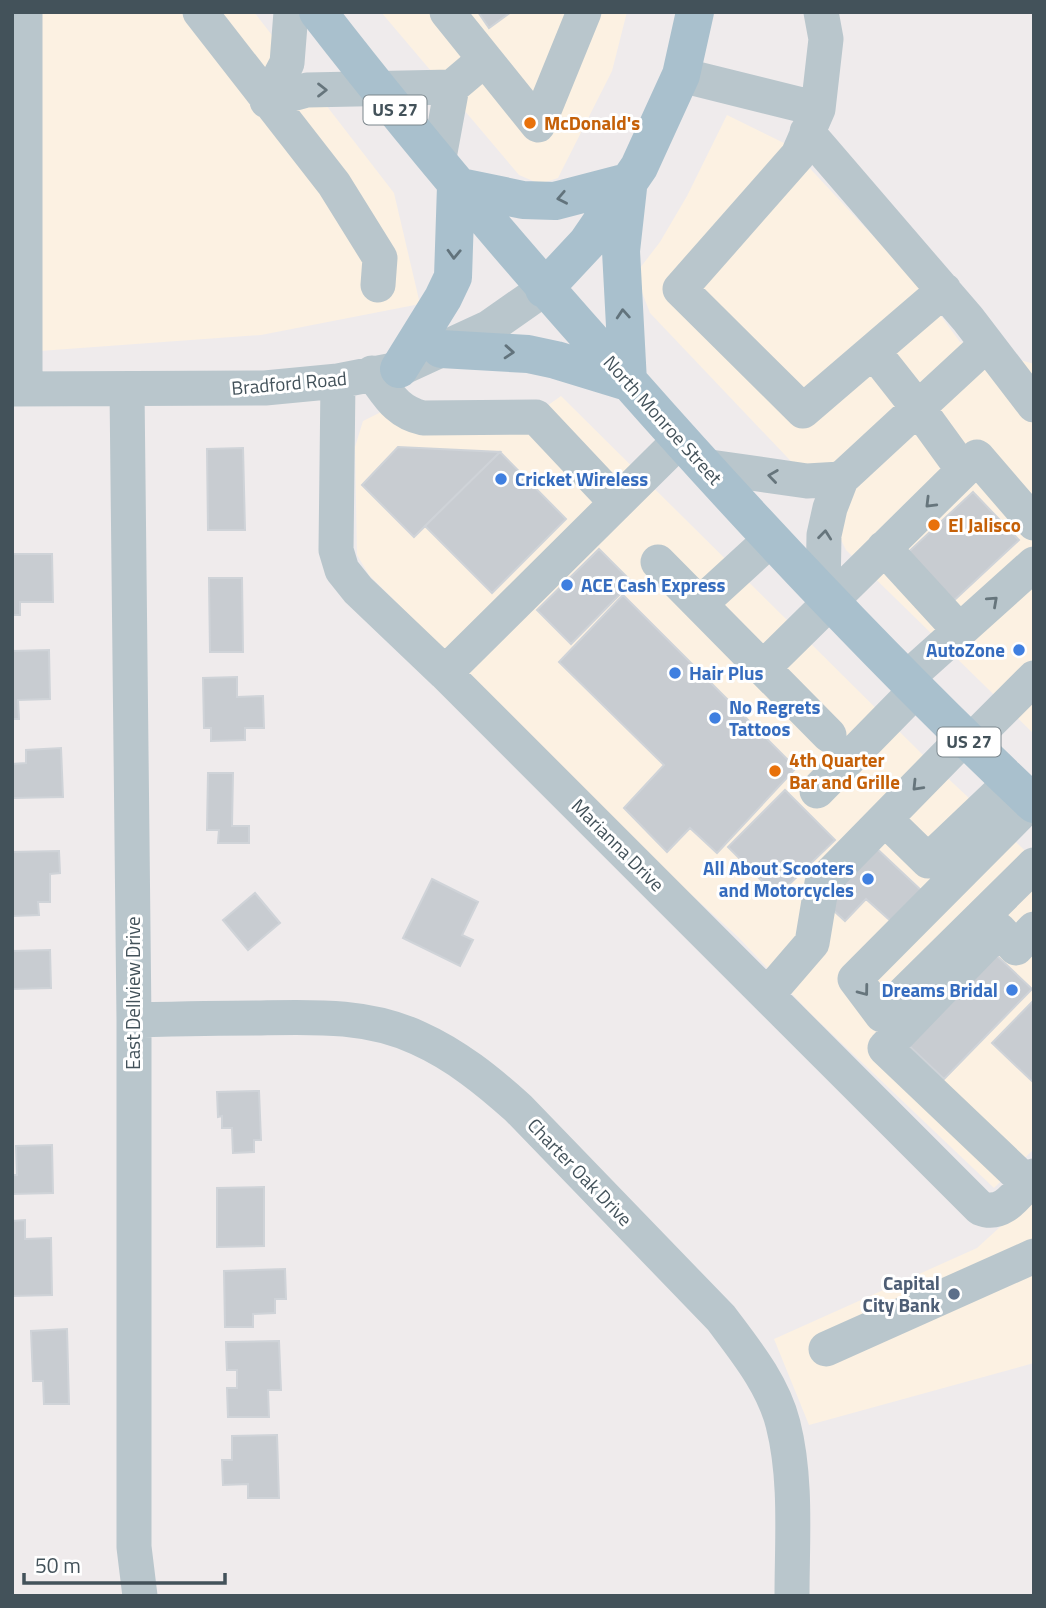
<svg xmlns="http://www.w3.org/2000/svg" width="1046" height="1608" viewBox="0 0 1046 1608" font-family="'Titillium Web',sans-serif">
  <rect width="100%" height="100%" fill="#efebec"/>
  <path fill="#fcf1e2" d="M12 12H254L394 193 420 304 261 335 12 353Z
    M381 12H627L612 71 558 178 540 184 519 175Z
    M727 115 788 145 917 283 960 342 1034 364V734L846 550 821 500 804 475 650 313 638 282 640 268 660 242 687 196Z
    M561 396 923 755 1034 859V1149L994 1188 811 1014 738 937 684 888 369 575 357 555 355 447 363 421 383 411 544 408Z
    M1034 1196V1363L809 1425 774 1339 977 1248Z"/>
  <path fill="#c8ccd1" stroke="#cfd3d8" stroke-width="2" d="M478 12H511L489 28Z
    M398 447 500 452 414 537 362 485Z
    M243 448 245 530H208L207 449Z
    M500 452 566 519 492 593 425 526Z
    M973 492 1019 540 949 605 903 557Z
    M599 549 632 582 571 644 537 610Z
    M12 554H52L53 602H20V615H12Z
    M209 578H242L243 652H210Z
    M623 595 796 768 717 853 690 828 667 852 624 808 664 765 559 662Z
    M49 650 50 699 18 700 19 719H12V651Z
    M237 677V697L263 696 264 728H245V740L211 741V728H204L203 678Z
    M61 748 63 797 13 798 12 764 26 763V750Z
    M208 773H233L232 826H249V843H218L219 830H207Z
    M785 790 835 840 777 896 728 847Z
    M873 845 923 892 893 923 866 899 845 921 821 899Z
    M59 851 60 873 50 874V902H38L39 915 12 916V852Z
    M432 879 478 902 462 935 473 940 460 966 403 938Z
    M255 893 280 923 248 950 223 920Z
    M50 950 51 988 12 989V951Z
    M992 951 1032 989 944 1079 904 1041Z
    M1034 1000V1083L992 1043Z
    M259 1091 261 1140H254V1152L233 1153 232 1128H222V1116L218 1117 217 1092Z
    M52 1145 53 1193 12 1194V1175H17L16 1146Z
    M264 1187V1246L217 1247V1188Z
    M25 1220V1239L51 1238 52 1295 12 1296V1221Z
    M285 1269 286 1299H275V1313L253 1314V1327H225L224 1271Z
    M67 1329 69 1404H44L43 1381H33L31 1331Z
    M279 1341 281 1390H268L269 1417H228L227 1388H237V1370H227L226 1342Z
    M277 1435 279 1498H248V1484L223 1485 222 1460H232V1436Z"/>
  <g fill="none" stroke-linecap="round" stroke-linejoin="round">
    <path stroke="#b9c6cc" stroke-width="35" d="M200 12 334 184 380 258 378 285
      M447 12 538 125 584 12
      M821 12 826 39 818 109 798 155 680 289 803 411 944 290
      M681 75 818 109
      M267 101 307 90 452 87 485 59
      M267 101 287 63 291 12
      M807 132 968 319 1034 405
      M438 163 452 87
      M873 351 918 408 963 470
      M372 373C388 394 396 412 423 418L536 417 616 502
      M338 381 336 550 342 570 358 590 445 673 980 1208C1004 1218 1018 1192 1034 1176
      M12 389 265 388 338 381 399 369 488 328 544 289
      M25 389V12
      M127 389 134 1020V1547L140 1596
      M703 466 807 481 841 479 987 344
      M884 548 960 631
      M658 562 829 735
      M823 595 824 535 830 508 842 477
      M700 604 771 539
      M763 668 977 457 1034 523
      M445 673 680 440
      M906 679 1034 564
      M970 742 1034 678
      M817 791 916 690
      M1031 802 855 979 882 1015 1034 865
      M885 819 928 861 1011 782
      M768 994 812 943 822 883 965 737
      M134 1020C174 1019 215 1018 256 1018 311 1017 367 1014 418 1038 456 1055 488 1081 518 1108L721 1318C745 1350 773 1384 783 1424 797 1479 792 1540 792 1596
      M1027 1183 885 1048 999 930 1016 948 1034 929
      M826 1349 1034 1256"/>
    <path stroke="#a9c0cd" stroke-width="38" d="M318 12C417 140 521 262 629 382 758 528 892 670 1034 804
      M456 186 523 200 555 201 628 182
      M628 188 621 251 628 382
      M544 289 587 243 639 167 681 75 695 12
      M441 349 528 354 556 360 628 382
      M399 369 443 298 453 277 456 186"/>
  </g>
  <defs><path id="oneway-chevron" d="M-2-3.5L2.5 0L-2 3.5" fill="none" stroke-width="1.6" stroke-linecap="round" stroke-linejoin="round" transform="scale(1.75)"/></defs>
  <g stroke="#66757c">
    <use href="#oneway-chevron" transform="translate(322 90)"/>
    <use href="#oneway-chevron" transform="translate(773 476) rotate(-172)"/>
    <use href="#oneway-chevron" transform="translate(930 503) rotate(135)"/>
    <use href="#oneway-chevron" transform="translate(825 535) rotate(-84)"/>
    <use href="#oneway-chevron" transform="translate(993 601) rotate(-42)"/>
    <use href="#oneway-chevron" transform="translate(917 786) rotate(134)"/>
    <use href="#oneway-chevron" transform="translate(864 991) rotate(53)"/>
  </g>
  <g stroke="#62737c">
    <use href="#oneway-chevron" transform="translate(562 198) rotate(169)"/>
    <use href="#oneway-chevron" transform="translate(454 254) rotate(92)"/>
    <use href="#oneway-chevron" transform="translate(623 314) rotate(-94)"/>
    <use href="#oneway-chevron" transform="translate(509 352) rotate(4)"/>
  </g>
  <g fill="#e8710a" stroke="#fff" stroke-width="2.5">
    <circle cx="530" cy="123" r="7"/>
    <circle cx="934" cy="525" r="7"/>
    <circle cx="775" cy="771" r="7"/>
  </g>
  <g fill="#3f7fe0" stroke="#fff" stroke-width="2.5">
    <circle cx="501" cy="479" r="7"/>
    <circle cx="567" cy="585" r="7"/>
    <circle cx="1019" cy="650" r="7"/>
    <circle cx="675" cy="673" r="7"/>
    <circle cx="715" cy="718" r="7"/>
    <circle cx="868" cy="879" r="7"/>
    <circle cx="1012" cy="990" r="7"/>
  </g>
  <circle fill="#5c6f8a" stroke="#fff" stroke-width="2.5" cx="954" cy="1294" r="7"/>
  <g text-anchor="middle" stroke-width="6" stroke-linejoin="round" paint-order="stroke">
    <g fill="#fff" stroke="#7b868c" stroke-width="2">
      <rect x="363.5" y="95.5" width="63" height="29" rx="5"/>
      <rect x="937.5" y="727.5" width="63" height="29" rx="5"/>
    </g>
    <g font-size="18" font-weight="bold" fill="#43525a">
      <text x="395" y="116">US 27</text>
      <text x="969" y="748">US 27</text>
    </g>
    <g font-size="19" font-weight="bold" fill="#c56008" stroke="#fff" text-anchor="start">
      <text x="544" y="130">McDonald's</text>
      <text x="948" y="532">El Jalisco</text>
      <text x="789" y="767">4th Quarter<tspan x="789" dy="22">Bar and Grille</tspan></text>
    </g>
    <g font-size="19" fill="#43525a" stroke="#fff">
      <text transform="translate(289 383) rotate(-5)" y="7">Bradford Road</text>
      <text transform="translate(663 420) rotate(48)" y="7">North Monroe Street</text>
      <text transform="translate(618 845) rotate(45)" y="7">Marianna Drive</text>
      <text transform="translate(133 993) rotate(-90)" y="7">East Dellview Drive</text>
      <text transform="translate(580 1172) rotate(46)" y="7">Charter Oak Drive</text>
    </g>
    <g font-size="19" font-weight="bold" fill="#366cbe" stroke="#fff" text-anchor="start">
      <text x="515" y="486">Cricket Wireless</text>
      <text x="581" y="592">ACE Cash Express</text>
      <text x="1005" y="657" text-anchor="end">AutoZone</text>
      <text x="689" y="680">Hair Plus</text>
      <text x="729" y="714">No Regrets<tspan x="729" dy="22">Tattoos</tspan></text>
      <text x="854" y="875" text-anchor="end">All About Scooters<tspan x="854" dy="22">and Motorcycles</tspan></text>
      <text x="998" y="997" text-anchor="end">Dreams Bridal</text>
    </g>
    <g font-size="19" font-weight="bold" fill="#4e5e75" stroke="#fff" text-anchor="end">
      <text x="940" y="1290">Capital<tspan x="940" dy="22">City Bank</tspan></text>
    </g>
  </g>
  <rect width="1046" height="1608" fill="none" stroke="#43525a" stroke-width="28"/>
  <path d="M24 1573v10h201v-10" fill="none" stroke="#43525a" stroke-width="3.5"/>
  <text x="35" y="1573" font-size="21" fill="#43525a" stroke="#ffffff" stroke-width="5" paint-order="stroke">50 m</text>
</svg>
